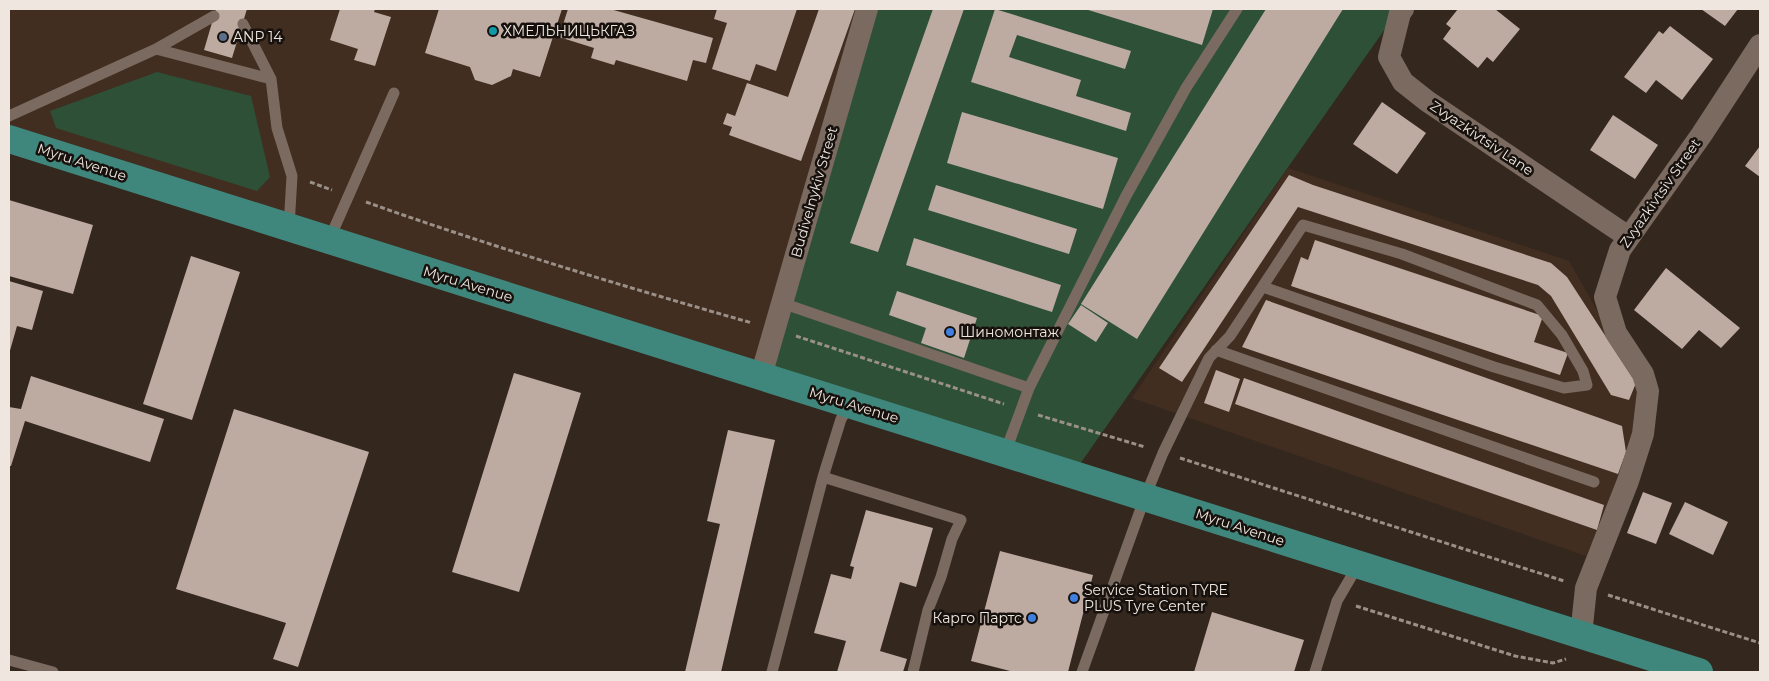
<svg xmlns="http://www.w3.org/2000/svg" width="1769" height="681" viewBox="0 0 1769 681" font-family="Montserrat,sans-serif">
  <rect width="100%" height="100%" fill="#34271e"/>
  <path fill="#412e21" d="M9 9H878L774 368 9 126Z
    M1288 168 1569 261 1639 384 1635 428 1612 496 1586 556 1132 398Z"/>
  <path fill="#2d5037" d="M878 9H1399L1080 464 774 368Z
    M157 72 251 96 270 177 257 191 56 128 50 111Z"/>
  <path fill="#bdaaa1" d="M216 9H247L232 58 204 50Z
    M340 9H375L374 12 391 17 375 66 354 60 358 49 330 40Z
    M439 9H562L540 77 513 69 511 76 492 85 475 80 470 67 425 53Z
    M568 9H610L713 38 706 63 693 60 687 81 616 60 614 65 591 58 594 48 559 37Z
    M717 9H797L776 71 756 64 750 81 712 69 727 23 714 19Z
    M819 9H855L801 161 729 135 732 127 723 124 727 113 735 116 747 83 788 97Z
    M933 9H964L878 252 850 243Z
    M995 9 1131 51 1125 69 1017 35 1009 57 1081 80 1076 96 1131 113 1126 131 971 82Z
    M1085 9H1213L1202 45Z
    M1266 9H1343L1137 339 1081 304Z
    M1458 9H1495L1520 29 1493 62 1487 57 1478 68 1443 39 1451 28 1446 24Z
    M1701 9H1738L1725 26Z
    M1670 26 1713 59 1682 100 1656 80 1646 93 1624 77 1659 31 1663 34Z
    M1382 102 1426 133 1397 174 1353 144Z
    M962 112 1118 158 1103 209 947 163Z
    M1613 115 1658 145 1635 179 1590 150Z
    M1760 146V177L1745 166Z
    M1289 175 1313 185 1551 263 1567 277 1636 383 1629 400 1611 395 1551 296 1538 285 1298 207 1182 382 1159 368Z
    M936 185 1077 229 1069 254 928 210Z
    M9 200 93 225 73 294 9 276Z
    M914 238 1061 285 1052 312 906 265Z
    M1315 240 1543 316 1534 342 1568 353 1560 375 1291 286 1301 257 1308 260Z
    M191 256 240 272 192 420 143 404Z
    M1666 268 1740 328 1721 348 1699 330 1682 349 1634 310Z
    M9 281 43 291 32 330 17 326 9 354Z
    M897 291 977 318 964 358 921 343 926 328 889 315Z
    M1266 300 1622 426 1626 452 1618 474 1242 347Z
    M1081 305 1108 323 1096 342 1068 324Z
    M1216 370 1240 379 1229 412 1204 403Z
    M514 373 581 393 519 592 452 572Z
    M31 376 164 419 150 462 25 421 11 466H9V407L21 409Z
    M1244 378 1604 505 1597 530 1235 404Z
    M234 409 369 452 298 667 273 659 286 623 176 589Z
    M728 430 775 440 721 672H685L720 524 707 521Z
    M1643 492 1672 503 1656 544 1627 533Z
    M1685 502 1728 522 1713 555 1669 534Z
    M866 510 933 528 916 587 900 582 880 651 907 659 903 672H837L846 641 814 633 831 574 851 579 854 567 850 566Z
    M1000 551 1093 575 1068 672H1014L971 661Z
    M1212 612 1304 640 1294 672H1194Z"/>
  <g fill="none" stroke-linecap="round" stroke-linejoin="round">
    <path stroke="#9b9088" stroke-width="3" stroke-dasharray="5 2.5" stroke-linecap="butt" d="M310 182 332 190
      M366 202C493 247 622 286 752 323
      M796 336 1004 404
      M1038 415 1145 447
      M1180 458 1564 581
      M1608 595 1760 643
      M1356 606 1515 656 1553 663 1566 659"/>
    <path stroke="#7a6a60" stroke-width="11" d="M243 24 271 79 277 128 292 176 289 227
      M156 49 271 79
      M9 116 156 49 214 16
      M329 240 394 93
      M782 303 1029 388
      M1216 350 1594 482
      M1005 453 1029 388 1126 196 1186 88 1237 9
      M823 477 961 520 952 539 941 577 928 610 913 672
      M9 660 53 672
      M772 672 823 477 841 419 851 404
      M1082 672 1145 497 1163 453 1209 358 1230 336 1303 225 1402 254 1537 305 1562 335 1583 371 1587 385 1564 388 1494 367 1263 287
      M1315 672 1337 601 1358 565"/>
    <path stroke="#7a6a60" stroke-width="22" d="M1403 9 1400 13 1389 57 1403 82 1427 101 1627 236
      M761 376 867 9
      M1581 635 1586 588 1628 481 1643 434 1648 391 1643 374 1616 333 1605 297 1620 250 1702 134 1760 45"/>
    <path stroke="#3f877c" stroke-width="28" d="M9 139 1699 672"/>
  </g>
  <circle fill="#0f9aa8" stroke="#17110d" stroke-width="2" cx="493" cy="31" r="5"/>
  <circle fill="#5c6f8a" stroke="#17110d" stroke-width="2" cx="223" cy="37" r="5"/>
  <g fill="#3f7fe0" stroke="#17110d" stroke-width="2">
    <circle cx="950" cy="332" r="5"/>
    <circle cx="1074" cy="598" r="5"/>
    <circle cx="1032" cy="618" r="5"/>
  </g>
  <g text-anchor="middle" stroke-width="5" stroke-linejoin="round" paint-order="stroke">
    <g font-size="14" fill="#efe6e0" stroke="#17110d" text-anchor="start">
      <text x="503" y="36">ХМЕЛЬНИЦЬКГАЗ</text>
      <text x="233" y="42">ANP 14</text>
      <text x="960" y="337">Шиномонтаж</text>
      <text x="1084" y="595">Service Station TYRE<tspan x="1084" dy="16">PLUS Tyre Center</tspan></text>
      <text x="1022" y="623" text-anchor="end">Карго Партс</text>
    </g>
    <g font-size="14" fill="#efe6e0" stroke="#17110d">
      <text transform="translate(1482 138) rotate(34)" y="5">Zvyazkivtsiv Lane</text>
      <text transform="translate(82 162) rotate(18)" y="5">Myru Avenue</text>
      <text transform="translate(814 192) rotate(-74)" y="5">Budivelnykiv Street</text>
      <text transform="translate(1660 193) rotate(-55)" y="5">Zvyazkivtsiv Street</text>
      <text transform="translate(468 284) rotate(17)" y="5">Myru Avenue</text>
      <text transform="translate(854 405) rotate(17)" y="5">Myru Avenue</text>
      <text transform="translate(1240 527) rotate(18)" y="5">Myru Avenue</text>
    </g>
  </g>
  <rect width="1769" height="681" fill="none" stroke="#efe6e0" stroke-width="20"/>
</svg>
